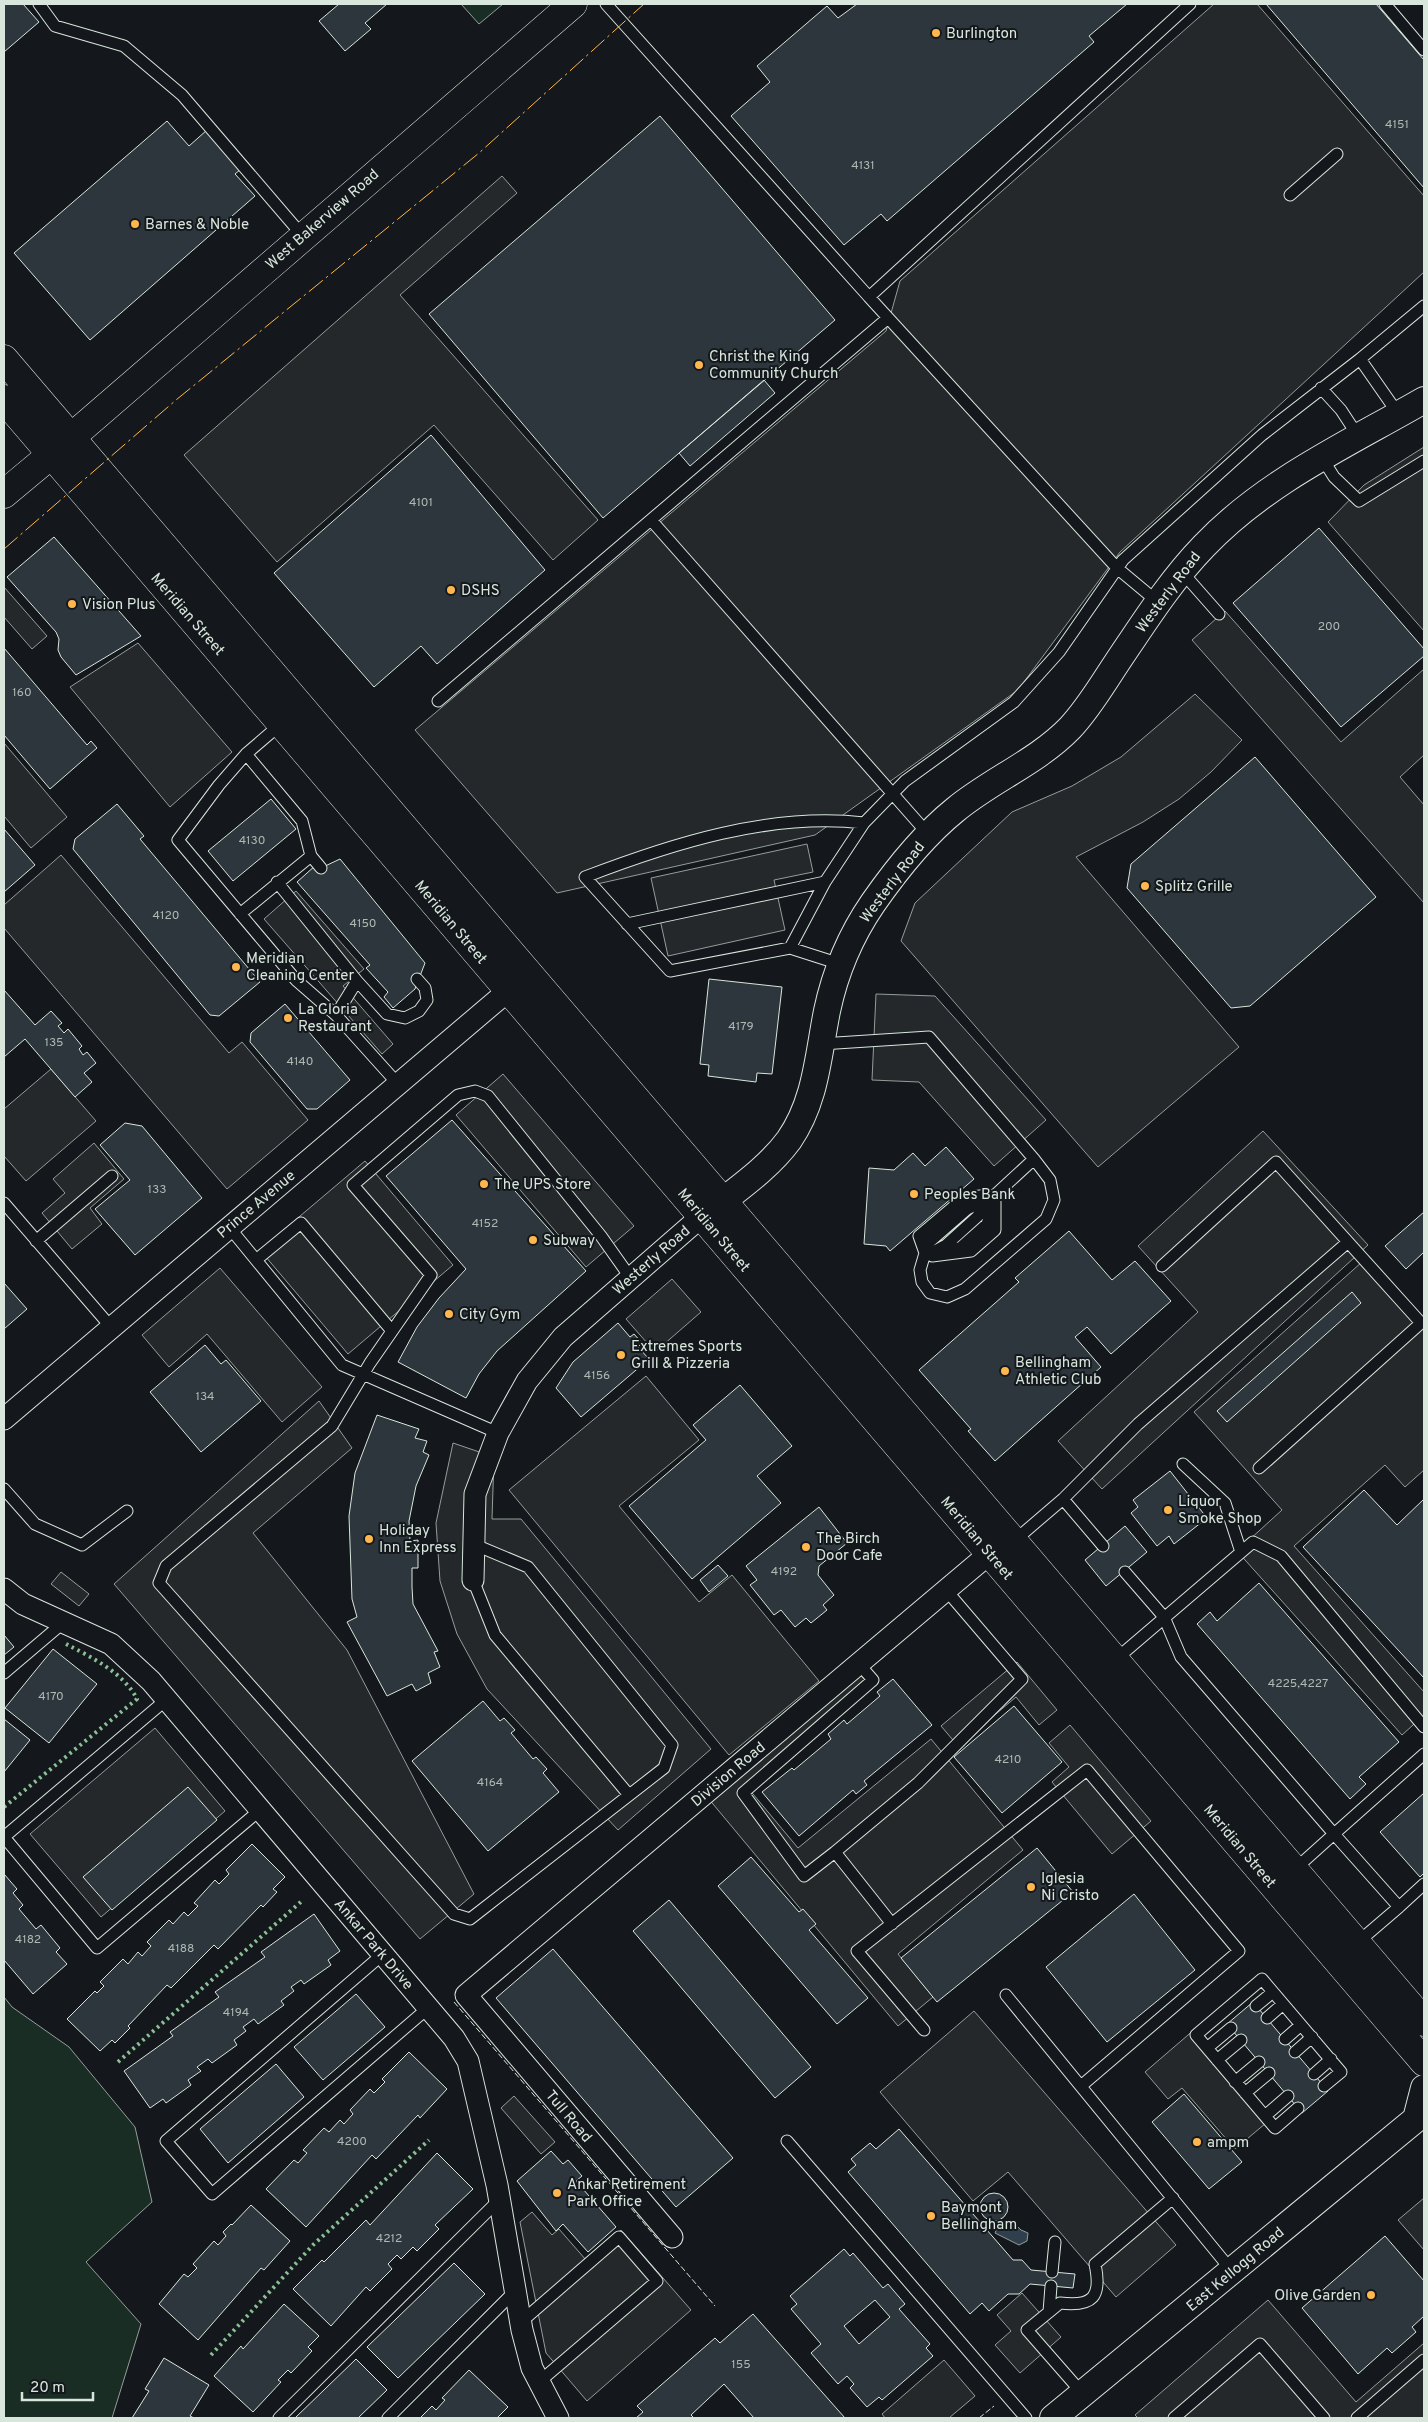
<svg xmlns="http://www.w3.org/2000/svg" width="1428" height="2422" viewBox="0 0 1428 2422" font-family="Overpass,sans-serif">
  <rect width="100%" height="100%" fill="#14181c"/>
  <path fill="#1a2d24" stroke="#939e99" d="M461 4H503L479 24Z
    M4 1997 12 2007 69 2047 135 2127 152 2202 86 2262 141 2324 112 2418H4Z"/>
  <path fill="#24282b" stroke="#939e99" d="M1214 4H1257L1424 196V272L1120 552 1018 690 815 835 557 893 415 730 886 331 900 281Z
    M502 176 517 193 400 295 598 520 553 560 434 425 277 562 184 455Z
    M1424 447V631L1328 522 1364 485Z
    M4 587 47 636 32 649 4 617Z
    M1225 611 1341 742 1424 669V755L1400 777 1424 805V903L1192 640Z
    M138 643 232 752 170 807 70 687Z
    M1195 694 1242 740 1211 772 1179 799 1143 822 1076 857 1239 1047 1098 1167 901 941 915 903 1012 812 1072 786 1121 757Z
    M4 743 67 817 31 848 4 816Z
    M807 844 813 872 774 880 785 930 668 956 651 878Z
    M61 855 229 1053 242 1042 308 1120 227 1189 4 928V905Z
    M296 891 364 969 343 986 393 1044 382 1054 264 919Z
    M876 994 935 996 1046 1120 994 1166 919 1082 872 1080Z
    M51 1069 96 1121 26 1181 4 1156V1109Z
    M503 1074 634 1226 586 1267 456 1115Z
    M1263 1131 1368 1245 1102 1489 1058 1441 1198 1312 1138 1246Z
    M94 1143 124 1179 90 1208 102 1224 72 1249 42 1213 65 1193 53 1179Z
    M365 1161 453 1265 348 1354 260 1250Z
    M1362 1262 1424 1331V1470L1405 1487 1385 1465 1294 1546 1424 1692V1715L1402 1735 1237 1551 1282 1510 1194 1412Z
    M220 1268 322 1387 282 1422 207 1334 169 1367 142 1335Z
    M672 1279 701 1312 655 1352 626 1319Z
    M646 1376 699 1440 619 1506 699 1602 732 1575 819 1681 729 1755 509 1490Z
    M319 1401 352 1448 253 1533 347 1650 474 1894 420 1939 114 1584Z
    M453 1443 494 1457 492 1519H521L711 1749 618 1830 487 1689 457 1634 440 1581 436 1523Z
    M61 1572 89 1594 79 1606 51 1584Z
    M1017 1662 1057 1710 1039 1725 1016 1697 958 1746 941 1726Z
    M858 1672 870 1686 748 1788 798 1848 931 1739 1023 1850 898 1954 933 1997 898 2026 708 1798Z
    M1070 1725 1151 1821 1112 1854 1052 1782 1069 1767 1049 1743Z
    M155 1728 225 1811 101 1917 30 1834Z
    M974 2011 1176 2245 1116 2297 1008 2172 973 2201 880 2092Z
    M1195 2029 1272 2118 1235 2149 1182 2088 1168 2099 1145 2072Z
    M514 2096 555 2142 541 2154 501 2108Z
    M1424 2198V2250L1398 2220Z
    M532 2212 552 2235 559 2229 586 2260 621 2230 691 2310 587 2401 546 2353 520 2222Z
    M1022 2293 1061 2337 1020 2373 995 2345 1011 2331 997 2315Z
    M1268 2300 1356 2402 1424 2343V2418H1138L1135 2415Z
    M944 2360 975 2396 949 2418H885L882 2414Z"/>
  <path fill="#2f3f4d" stroke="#939e99" d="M1009 2222 1014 2223 1021 2230 1028 2233 1027 2241 1019 2245 995 2233 997 2228 1004 2227Z"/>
  <path fill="#2c363c" stroke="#d8e6dc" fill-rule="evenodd" d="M4 4H23L39 22 4 52Z
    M339 4H387L365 23 371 29 345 51 319 21Z
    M857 4H1127L1089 36 1094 42 887 221 881 214 844 245 731 116 770 82 757 66 827 6 838 18Z
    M1266 4H1376L1424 60V188Z
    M660 116 835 320 603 518 429 314Z
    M167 121 189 146 207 130 241 169 235 174 255 196 90 340 14 253Z
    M764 380 775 393 690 466 679 453Z
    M431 435 545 570 437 664 421 646 374 687 274 573Z
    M1319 528 1424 649V656L1341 727 1233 603Z
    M54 537 141 636 76 675 61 657 58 650 59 639 56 632 7 577Z
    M4 648 87 745 91 741 97 748 50 789 4 735Z
    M1255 757 1376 897 1250 1006 1231 1008 1127 888 1131 864Z
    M271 799 296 829 233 881 208 851Z
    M117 804 144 836 140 839 260 982 219 1016 210 1015 73 849 75 839Z
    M4 829 35 865 4 892Z
    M340 859 425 963 415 989 393 1008 384 997 388 992 366 968 370 965 297 882 316 865 321 868Z
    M709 979 782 987 772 1074 757 1073 756 1082 708 1076 709 1065 700 1064Z
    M4 990 35 1025 51 1011 62 1023 58 1026 64 1033 68 1029 82 1046 79 1049 83 1055 87 1052 96 1063 84 1073 92 1082 75 1097 25 1039 4 1057Z
    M285 1004 350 1080 317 1109H307L250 1042 251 1033Z
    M452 1120 586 1271 497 1351 479 1374 466 1398 398 1362 417 1327 439 1298 466 1269 386 1176Z
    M125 1123 142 1126 202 1198 135 1255 95 1209 130 1180 100 1145Z
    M946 1147 974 1179 890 1251 886 1246 864 1244 869 1168 894 1170 913 1153 925 1166Z
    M1424 1212V1252L1406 1269 1385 1246Z
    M1069 1231 1112 1280 1135 1261 1171 1301 1111 1354 1087 1327 1075 1337 1101 1367 995 1461 968 1431 971 1429 919 1370 1019 1282 1015 1278Z
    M4 1283 27 1309 4 1329Z
    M1352 1292 1361 1303 1227 1422 1217 1411Z
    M618 1323 630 1337 634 1334 642 1343 638 1347 649 1359 581 1417 556 1388 573 1362Z
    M205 1345 221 1364 226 1360 261 1401 201 1452 150 1392Z
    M740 1385 792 1446 757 1476 781 1503 692 1579 629 1506 706 1440 693 1425Z
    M377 1415 419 1429 415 1438 427 1441 423 1452 429 1455 416 1486 409 1521 410 1541 418 1540V1568H412V1587L413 1604 438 1651 434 1652 440 1667 428 1673 431 1683 416 1691 412 1684 387 1696 347 1622 357 1617 352 1599 349 1516 355 1473Z
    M1170 1471 1207 1518 1174 1544 1169 1536 1157 1546 1131 1513 1138 1507 1133 1500Z
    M1364 1490 1397 1525 1424 1499V1678L1303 1547Z
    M819 1507 847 1543 819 1566 818 1575 834 1595 823 1605 827 1610 811 1623 806 1618 795 1627 781 1610 774 1615 750 1585 757 1580 746 1566Z
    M1125 1526 1147 1552 1106 1586 1085 1560Z
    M718 1565 728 1576 709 1592 700 1580Z
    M1259 1583 1399 1742 1359 1777 1366 1784 1350 1799 1197 1624 1210 1612 1217 1621Z
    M4 1635 14 1647 4 1655Z
    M53 1649 97 1684 49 1743 5 1708Z
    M893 1679 932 1725 864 1781 867 1785 856 1794 853 1790 799 1836 762 1792 792 1768 794 1770 831 1739 828 1734 844 1720 847 1724 880 1696 877 1692Z
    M483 1701 500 1721 504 1718 515 1730 511 1733 533 1759 536 1757 547 1769 543 1773 559 1792 488 1851 412 1761Z
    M1014 1706 1062 1762 1002 1813 954 1757Z
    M4 1719 30 1740 4 1772Z
    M188 1787 217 1820 112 1910 83 1877Z
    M1424 1793V1873L1420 1877 1380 1832Z
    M252 1844 285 1877 273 1889 277 1892 263 1907 261 1905 218 1949 214 1945 171 1988 167 1985 128 2026 130 2028 115 2043 112 2040 100 2051 67 2019 95 1991 97 1993 104 1986 100 1982 123 1959 128 1964 138 1952 142 1956 151 1946 147 1942 169 1920 173 1924 184 1912 188 1916 198 1906 194 1903 215 1880 219 1884 229 1874 226 1870Z
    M1037 1848 1073 1892 937 2002 901 1958Z
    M751 1857 799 1912 803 1909 816 1924 809 1930 868 1998 837 2024 718 1886Z
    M4 1874 17 1889 13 1893 23 1905 19 1909 36 1929 41 1925 60 1948 56 1952 67 1964 33 1994 4 1960Z
    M1134 1894 1195 1970 1107 2042 1046 1967Z
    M669 1900 811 2067 775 2098 633 1931Z
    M314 1914 340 1951 328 1960 331 1965 304 1984 301 1980 291 1987 294 1991 281 2001 284 2005 258 2024 254 2019 243 2027 246 2031 234 2040 237 2045 212 2063 208 2059 197 2067 201 2071 188 2080 191 2085 166 2103 163 2099 150 2108 124 2071 173 2036 170 2032 219 1997 215 1992 265 1957 261 1952Z
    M553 1949 733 2158 676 2207 496 1998Z
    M356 1994 385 2027 323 2080 294 2047Z
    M1253 2002 1328 2091 1302 2113 1227 2024Z
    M409 2052 447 2089 420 2118 418 2115 376 2159 372 2155 306 2227 266 2189 294 2160 298 2163 307 2153 303 2150 324 2128 329 2132 340 2120 344 2124 353 2114 350 2110 370 2089 374 2093 385 2082 382 2079Z
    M276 2064 304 2097 228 2163 200 2129Z
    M1184 2094 1242 2162 1209 2189 1152 2122Z
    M899 2129 1013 2260H1022L1031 2270 1075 2274 1073 2288 1030 2284 1019 2294H1008L989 2311 982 2303 970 2314 848 2172 856 2165 851 2159 870 2143 876 2149Z
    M551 2151 563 2164 568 2160 582 2176 576 2181 616 2227 588 2252 563 2224 556 2231 517 2181Z
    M437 2153 473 2189 435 2225 439 2229 417 2251 413 2247 401 2259 397 2255 388 2264 392 2269 370 2291 366 2287 331 2326 293 2289 322 2260 324 2262 366 2220 370 2225Z
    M980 2207a14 14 0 1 1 28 0a14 14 0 1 1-28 0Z
    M251 2205 290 2241 264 2270 261 2268 198 2340 159 2304 184 2274 188 2277 197 2268 193 2264 214 2241 218 2245 226 2236 223 2232 231 2224 232 2225Z
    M1385 2236 1424 2281V2316L1412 2327 1416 2332 1392 2353 1387 2348 1358 2374 1302 2308Z
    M844 2249 850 2256 853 2253 883 2288 888 2284 905 2304 899 2309 930 2344 926 2348 933 2356 882 2400 879 2397 867 2407 850 2388 854 2384 847 2376 838 2384 811 2353 821 2344 791 2309 797 2304 790 2296ZM875 2300 890 2317 859 2344 844 2326Z
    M454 2263 485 2294 398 2378 367 2347Z
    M284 2304 319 2336 308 2347 312 2351 291 2373 288 2370 278 2380 281 2382 253 2412 214 2376 241 2346 243 2349Z
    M753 2314 845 2418H754L724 2384 691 2415 694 2418H636L643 2412 637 2406 715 2338 720 2343Z
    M164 2358 209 2385 190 2416 194 2418H132L149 2391 145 2389Z
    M356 2359 387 2390 358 2418H295Z
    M469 2370 508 2407 497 2418H420L432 2406 436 2410 445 2400 442 2398Z"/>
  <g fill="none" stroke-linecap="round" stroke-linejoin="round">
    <g stroke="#d8e6dc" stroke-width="13">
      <path id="service" d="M39 4 55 26 124 46 182 95 302 235
        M606 4 869 297 1190 4
        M1385 4 1424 50
        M1290 195 1337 154
        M869 297 1117 568 1159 603
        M1360 359 1399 415
        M1321 388 1341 410 1358 436
        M1322 458 1334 477 1359 501 1424 461
        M651 520 929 835
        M1182 572 1219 614
        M438 701 888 318
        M282 723 246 754 219 785 178 840 296 980 336 1015 398 1084
        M311 856 321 868
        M277 882 357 981 336 1015
        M240 914 311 856 302 821 246 754
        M627 924 825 882
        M790 948 825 882 864 823
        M840 964 790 948 670 971 585 877C671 844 770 812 864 823L905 781 1014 702 1059 652 1123 560 1262 435 1360 359 1424 306
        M357 981 387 1014 405 1018 419 1011 427 1000 425 988 417 979
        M821 1044 929 1037 1034 1159
        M4 1203 111 1327
        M229 1227 342 1365 498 1433
        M36 1241 112 1176
        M953 1249 960 1248 987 1224 991 1211
        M925 1253 919 1236 964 1198 988 1195
        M926 1256 946 1245 977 1217 995 1195 1034 1159 1050 1180 1054 1200 1046 1219 965 1289 947 1297 930 1293 922 1282 920 1270 928 1243 967 1209 995 1195
        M932 1256 971 1251 995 1230V1195
        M256 1260 301 1223 392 1331
        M1162 1266 1276 1162 1421 1323 1259 1468
        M1183 1464 1225 1503 1241 1552
        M4 1489 35 1524 82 1545 127 1511
        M1063 1499 1103 1546
        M1014 1541 1063 1499 1138 1424 1348 1242
        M473 1544 528 1567 672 1745 664 1768 470 1919 454 1914 159 1583 166 1566 332 1426 370 1363 431 1275 353 1185 458 1095 475 1091 488 1096 601 1236 630 1277
        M1125 1572 1164 1617 1181 1657 1334 1834 1294 1870
        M473 1580 495 1635 629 1795
        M1115 1660 1253 1542 1281 1556 1424 1727
        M859 1664 873 1680 743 1793 804 1876 835 1852 892 1924
        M4 1673 64 1622
        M4 1837 97 1948 260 1810
        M4 1837 167 1699
        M835 1852 918 1783 1022 1679 946 1590
        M1399 1907 1424 1884
        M1357 1943 1399 1907 1334 1834 1424 1754
        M383 1954 166 2141 212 2194 428 2008
        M1006 1995 1232 2271
        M1256 2006 1273 1992
        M1267 2018 1283 2004
        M924 2030 857 1951 1087 1770 1239 1951 1081 2086
        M1285 2039 1301 2025
        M1207 2048 1231 2028
        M1295 2052 1312 2037
        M1217 2060 1241 2040
        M1314 2074 1331 2059
        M1235 2082 1259 2062
        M1245 2093 1269 2073
        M1298 2108 1275 2128 1196 2035 1262 1979 1341 2072 1324 2086
        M1265 2116 1288 2096
        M787 2141 1026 2418
        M1052 2272 1055 2242
        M1049 2312 1051 2286
        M521 2322 619 2237 657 2281 539 2382
        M1083 2394 1027 2330 1060 2303C1093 2307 1102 2297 1095 2264L1173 2198
        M279 2418 500 2199
        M388 2418 515 2291
        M1174 2418 1260 2344 1324 2418
        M1357 2418 1424 2360"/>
    </g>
    <g stroke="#d8e6dc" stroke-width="23">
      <path id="minor" d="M4 1419 509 990
        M473 1580 475 1494 498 1433 527 1381 563 1337 702 1216
        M4 1589 23 1604 111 1644 151 1681 454 2038 468 2061 497 2185 522 2330 532 2368 558 2418
        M672 2237 466 1995 990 1553"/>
    </g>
    <g stroke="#d8e6dc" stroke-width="28">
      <path id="tertiary" d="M705 1215C733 1192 767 1170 789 1140 816 1101 818 1056 827 1011 835 973 851 935 873 903 896 870 924 835 955 810 991 780 1037 762 1070 728 1088 709 1102 685 1116 664 1143 624 1170 581 1204 546 1266 481 1348 444 1424 400
        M1416 2119 1424 2088
        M1053 2418 1416 2119 1424 2115"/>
    </g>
    <g stroke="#d8e6dc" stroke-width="29">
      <path id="secondary" d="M4 494 52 454"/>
    </g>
    <g stroke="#d8e6dc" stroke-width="29">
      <path id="primary" d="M53 453 573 4"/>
    </g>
    <g stroke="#d8e6dc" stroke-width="29">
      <path id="trunk" d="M4 359 1424 2022
        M4 399 1424 2062"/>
    </g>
    <use href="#service" stroke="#14181c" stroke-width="11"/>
    <use href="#minor" stroke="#14181c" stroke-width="21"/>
    <use href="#tertiary" stroke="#14181c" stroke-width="26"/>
    <use href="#secondary" stroke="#14181c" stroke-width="28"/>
    <use href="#primary" stroke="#14181c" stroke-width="28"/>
    <use href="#trunk" stroke="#14181c" stroke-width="28"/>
    <path stroke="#8ac095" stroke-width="4" stroke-dasharray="2.5 4" stroke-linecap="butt" d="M4 1807 137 1699C124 1673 91 1657 66 1644
      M118 2062 303 1900
      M211 2355 313 2245 429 2140"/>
    <path stroke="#d8e6dc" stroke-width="1" stroke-dasharray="6 2.5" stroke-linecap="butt" d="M454 2002 715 2306
      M979 2418 994 2406"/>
    <path stroke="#ffb74d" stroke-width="1" stroke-dasharray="18 4 2.5 4" stroke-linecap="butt" d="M4 549 176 400 479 153 644 4"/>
  </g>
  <g fill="#ffb74d" stroke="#14181c" stroke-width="2">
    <circle cx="936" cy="33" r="5"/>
    <circle cx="135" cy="224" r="5"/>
    <circle cx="699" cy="365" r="5"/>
    <circle cx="451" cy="590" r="5"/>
    <circle cx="72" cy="604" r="5"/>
    <circle cx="1145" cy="886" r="5"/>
    <circle cx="236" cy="967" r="5"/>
    <circle cx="288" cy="1018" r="5"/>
    <circle cx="484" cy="1184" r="5"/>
    <circle cx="914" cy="1194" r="5"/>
    <circle cx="533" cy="1240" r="5"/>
    <circle cx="449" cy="1314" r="5"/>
    <circle cx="621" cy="1355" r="5"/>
    <circle cx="1005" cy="1371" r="5"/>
    <circle cx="1168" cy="1510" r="5"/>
    <circle cx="369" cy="1539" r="5"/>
    <circle cx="806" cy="1547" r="5"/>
    <circle cx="1031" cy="1887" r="5"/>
    <circle cx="1197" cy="2142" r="5"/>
    <circle cx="557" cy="2193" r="5"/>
    <circle cx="931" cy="2216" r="5"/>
    <circle cx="1371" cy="2295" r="5"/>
  </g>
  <g text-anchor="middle" stroke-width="4" stroke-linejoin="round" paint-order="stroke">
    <g font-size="12" fill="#adbab4">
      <text x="1397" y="128">4151</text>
      <text x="863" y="169">4131</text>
      <text x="421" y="506">4101</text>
      <text x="1329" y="630">200</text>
      <text x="22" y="696">160</text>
      <text x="252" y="844">4130</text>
      <text x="166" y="919">4120</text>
      <text x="363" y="927">4150</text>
      <text x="741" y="1030">4179</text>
      <text x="54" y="1046">135</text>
      <text x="300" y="1065">4140</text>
      <text x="157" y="1193">133</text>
      <text x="485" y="1227">4152</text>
      <text x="597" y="1379">4156</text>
      <text x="205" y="1400">134</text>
      <text x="784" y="1575">4192</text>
      <text x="1298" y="1687">4225,4227</text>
      <text x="51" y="1700">4170</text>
      <text x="1008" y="1763">4210</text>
      <text x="490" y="1786">4164</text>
      <text x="28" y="1943">4182</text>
      <text x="181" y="1952">4188</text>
      <text x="236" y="2016">4194</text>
      <text x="352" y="2145">4200</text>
      <text x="389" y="2242">4212</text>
      <text x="741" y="2368">155</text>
    </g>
    <g font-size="15" fill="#d8e6dc" stroke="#14181c" text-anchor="start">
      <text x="946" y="38">Burlington</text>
      <text x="145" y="229">Barnes &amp; Noble</text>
      <text x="709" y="361">Christ the King<tspan x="709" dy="17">Community Church</tspan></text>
      <text x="461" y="595">DSHS</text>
      <text x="82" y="609">Vision Plus</text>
      <text x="1155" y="891">Splitz Grille</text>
      <text x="246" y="963">Meridian<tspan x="246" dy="17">Cleaning Center</tspan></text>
      <text x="298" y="1014">La Gloria<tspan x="298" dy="17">Restaurant</tspan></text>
      <text x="494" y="1189">The UPS Store</text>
      <text x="924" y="1199">Peoples Bank</text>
      <text x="543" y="1245">Subway</text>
      <text x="459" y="1319">City Gym</text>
      <text x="631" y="1351">Extremes Sports<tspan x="631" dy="17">Grill &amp; Pizzeria</tspan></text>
      <text x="1015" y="1367">Bellingham<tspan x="1015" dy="17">Athletic Club</tspan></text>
      <text x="1178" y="1506">Liquor<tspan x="1178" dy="17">Smoke Shop</tspan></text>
      <text x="379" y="1535">Holiday<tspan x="379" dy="17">Inn Express</tspan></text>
      <text x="816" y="1543">The Birch<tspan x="816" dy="17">Door Cafe</tspan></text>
      <text x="1041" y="1883">Iglesia<tspan x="1041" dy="17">Ni Cristo</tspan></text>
      <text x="1207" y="2147">ampm</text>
      <text x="567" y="2189">Ankar Retirement<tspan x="567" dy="17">Park Office</tspan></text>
      <text x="941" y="2212">Baymont<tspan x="941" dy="17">Bellingham</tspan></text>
      <text x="1361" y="2300" text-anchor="end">Olive Garden</text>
    </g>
    <g font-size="15" fill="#d8e6dc" stroke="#14181c">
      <text transform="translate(322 219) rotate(-41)" y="5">West Bakerview Road</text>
      <text transform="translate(1168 592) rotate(-53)" y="5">Westerly Road</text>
      <text transform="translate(188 614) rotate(49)" y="5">Meridian Street</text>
      <text transform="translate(892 882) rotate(-53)" y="5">Westerly Road</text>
      <text transform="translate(451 922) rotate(50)" y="5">Meridian Street</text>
      <text transform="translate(256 1204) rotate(-40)" y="5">Prince Avenue</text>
      <text transform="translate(714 1230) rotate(50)" y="5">Meridian Street</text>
      <text transform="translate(651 1260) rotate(-41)" y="5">Westerly Road</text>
      <text transform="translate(977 1538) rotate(50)" y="5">Meridian Street</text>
      <text transform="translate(728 1774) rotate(-40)" y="5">Division Road</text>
      <text transform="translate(1240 1846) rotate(50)" y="5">Meridian Street</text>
      <text transform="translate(374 1944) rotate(50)" y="5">Ankar Park Drive</text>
      <text transform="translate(569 2116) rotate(50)" y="5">Tull Road</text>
      <text transform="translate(1235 2269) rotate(-40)" y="5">East Kellogg Road</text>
    </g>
  </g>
  <rect width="1428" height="2422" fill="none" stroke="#d8e6dc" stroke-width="10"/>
  <path d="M22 2392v8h71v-8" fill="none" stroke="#d8e6dc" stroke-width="2.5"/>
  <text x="30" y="2392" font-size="15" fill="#d8e6dc" stroke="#14181c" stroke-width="4" paint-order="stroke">20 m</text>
</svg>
